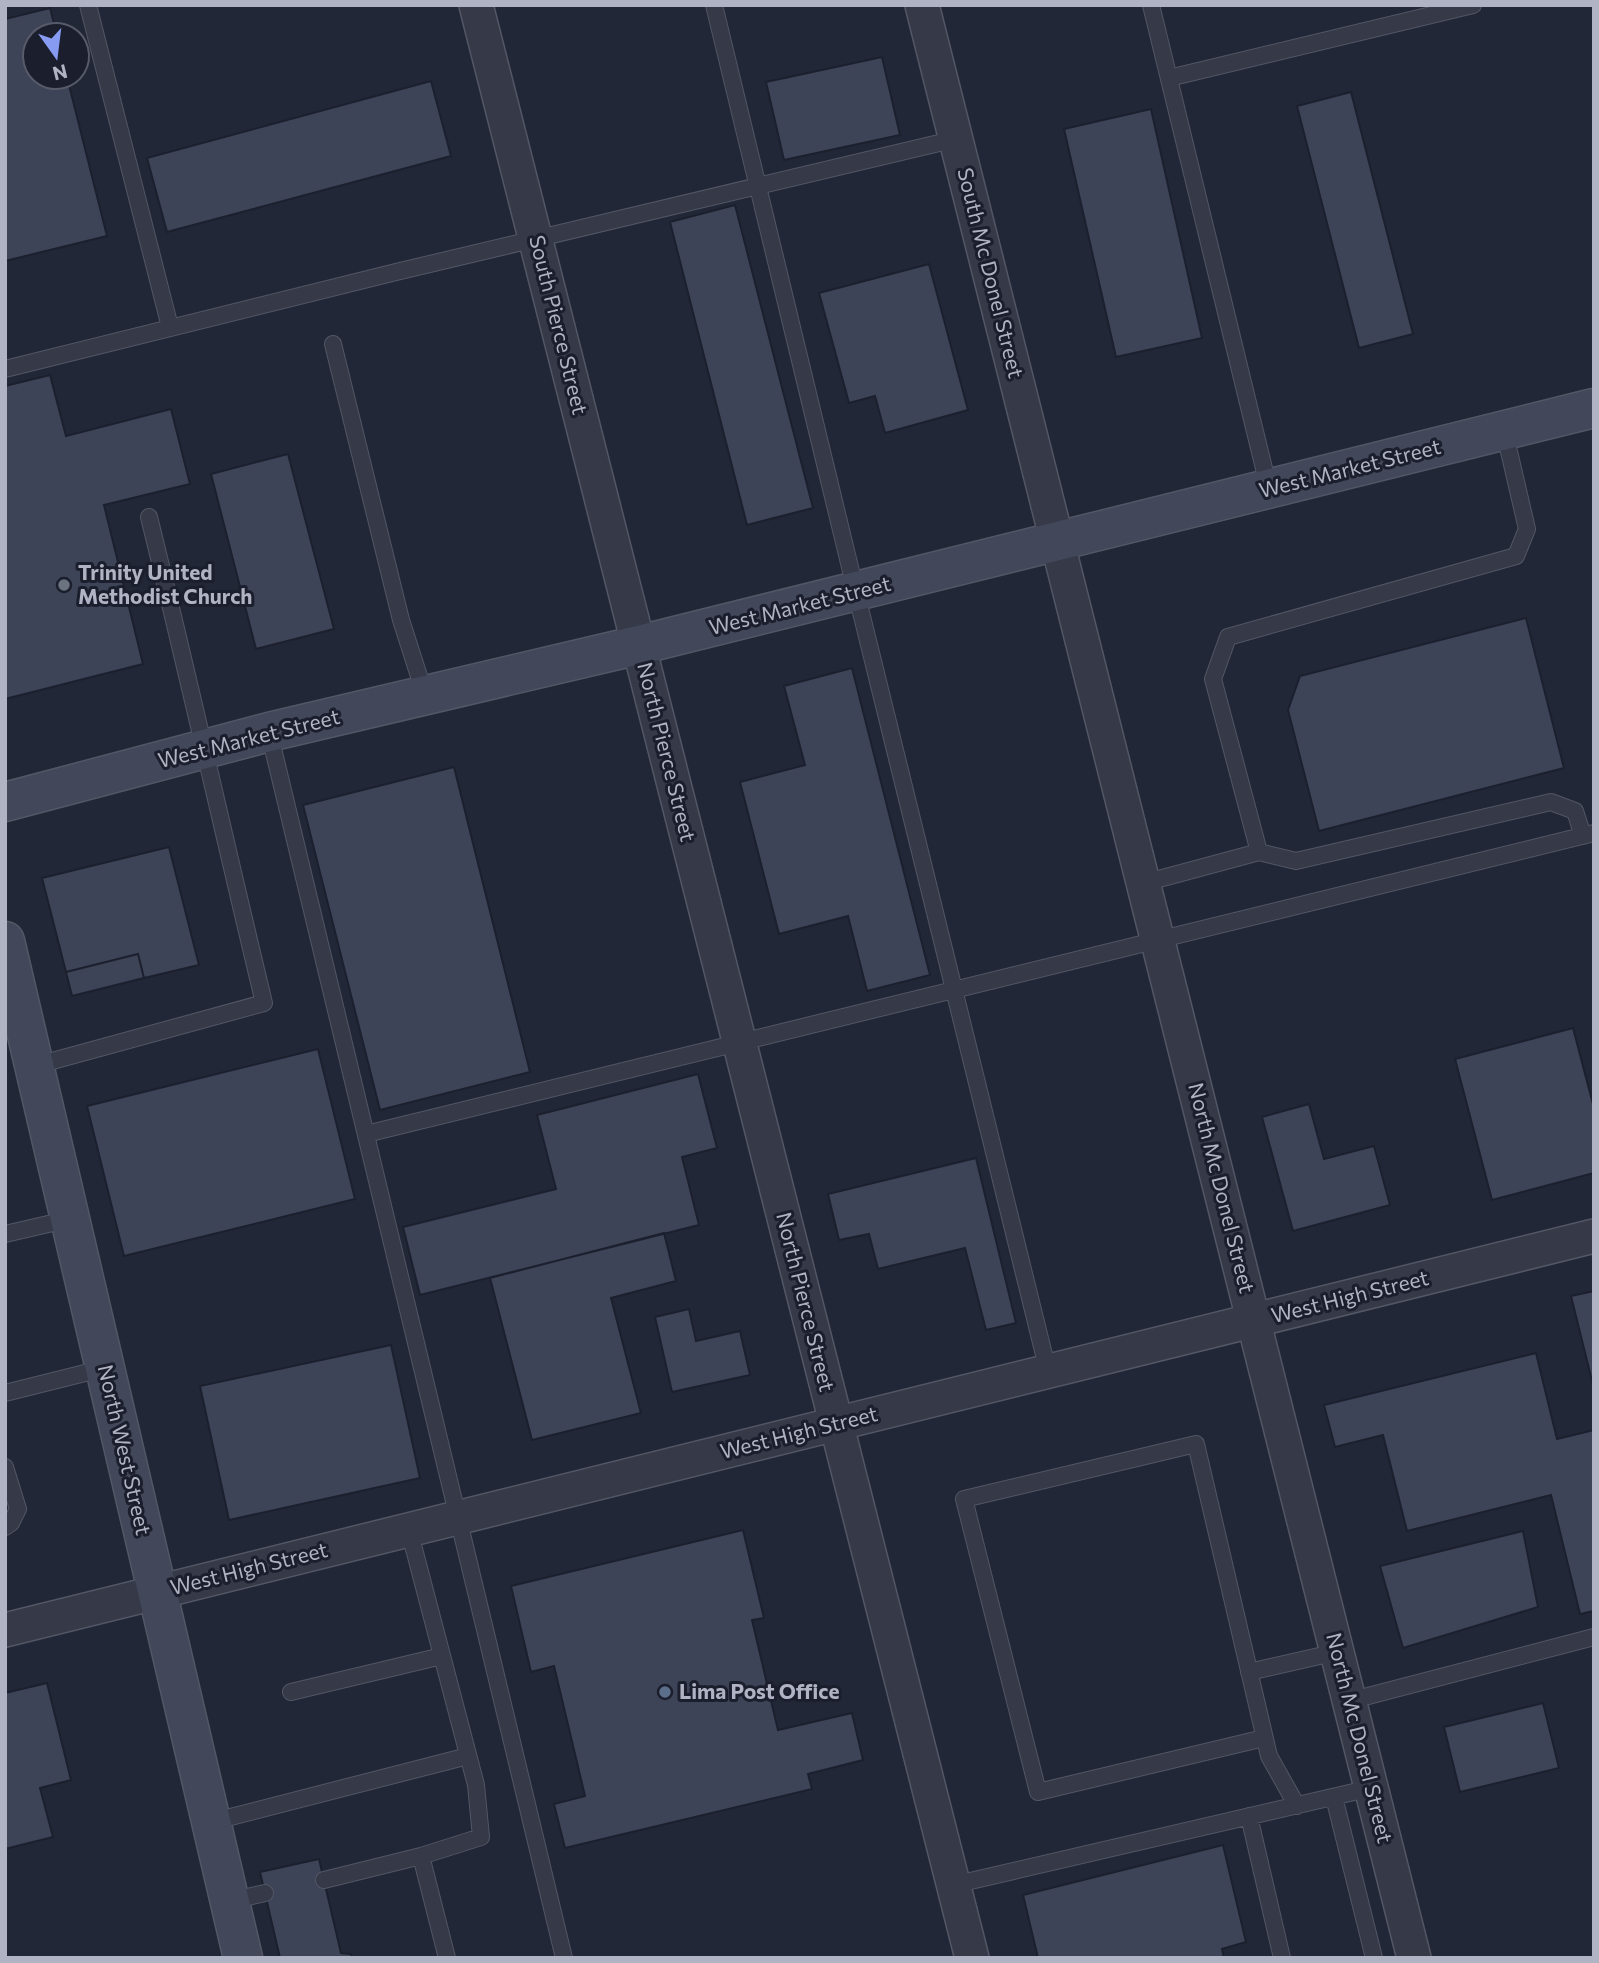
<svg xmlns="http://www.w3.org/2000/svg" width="1599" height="1963" viewBox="0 0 1599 1963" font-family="Commissioner,sans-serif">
  <rect width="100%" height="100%" fill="#222737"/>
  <path fill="#3e4457" stroke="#1c202e" stroke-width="2" d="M50 8 57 35H35V77H67L107 236 5 261V19Z
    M882 57 900 135 784 160 766 82Z
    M431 81 451 156 167 232 147 158Z
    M1351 92 1413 334 1359 348 1297 106Z
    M1151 109 1202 338 1116 357 1064 129Z
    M735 205 813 508 747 525 670 222Z
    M929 264 968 410 885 433 875 396 849 403 819 293Z
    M50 375 66 436 171 409 190 484 104 505 143 664 5 699V386Z
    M288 454 334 629 256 649 211 474Z
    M1526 618 1564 768 1319 831 1288 710 1300 676Z
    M852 668 930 975 867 991 848 916 779 934 740 782 805 765 784 686Z
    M454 767 530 1072 380 1110 303 805Z
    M169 847 199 965 144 978 138 954 66 972 42 878Z
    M138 954 144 978 72 996 66 972Z
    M1573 1028 1594 1108V1173L1492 1200 1455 1059Z
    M318 1049 355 1199 124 1256 87 1106Z
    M698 1074 717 1148 682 1157 699 1225 420 1295 403 1227 556 1189 537 1115Z
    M1309 1104 1324 1159 1374 1146 1390 1205 1293 1231 1262 1117Z
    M976 1158 1016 1323 986 1330 965 1248 878 1269 869 1234 839 1240 828 1194Z
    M664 1233 676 1281 611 1298 641 1413 532 1440 490 1278Z
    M1594 1291V1389L1571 1296Z
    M689 1309 696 1341 740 1331 750 1375 672 1392 655 1317Z
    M391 1345 420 1478 229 1520 200 1386Z
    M1536 1353 1557 1439 1594 1430V1611L1580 1614 1551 1495 1407 1531 1383 1435 1335 1447 1324 1405Z
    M743 1530 764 1618 752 1620 778 1730 852 1713 863 1760 808 1774 812 1789 565 1848 554 1804 585 1796 554 1666 531 1672 511 1586Z
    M1523 1531 1538 1607 1403 1648 1380 1566Z
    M47 1683 71 1780 40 1788 53 1837 5 1849V1693Z
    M1543 1703 1559 1768 1460 1792 1444 1727Z
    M1223 1845 1246 1942 1222 1949 1224 1958H1038L1023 1895Z
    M319 1859 341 1953 351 1954 352 1958H280L260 1872Z"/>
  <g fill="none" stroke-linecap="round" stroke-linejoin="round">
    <g stroke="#535665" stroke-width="18">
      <path id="lane" d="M88 5 170 327
        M714 5 856 592 1048 1371
        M1151 5 1269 489
        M1169 78 1473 5
        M333 344 401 620 425 695
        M5 369 396 272 956 139
        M1504 430 1527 529 1516 556 1228 637 1213 679 1259 852 1296 861 1551 802 1575 811 1583 836
        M269 732 564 1958
        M1144 883 1259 852
        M34 1066 264 1003C225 841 189 679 149 517
        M366 1134 1594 833
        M5 1234 70 1219
        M5 1393 105 1368
        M5 1467 18 1509 11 1523 5 1527
        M409 1530 476 1785 481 1837 421 1856 447 1958
        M1249 1672 1337 1652
        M291 1692 442 1656
        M1349 1701 1594 1637
        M1264 1738 1038 1792 964 1499 1196 1444 1269 1756 1297 1806
        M1334 1797 1374 1958
        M1249 1816 1282 1958
        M211 1822 468 1756
        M324 1880 421 1856
        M953 1885 1371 1788
        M230 1901 265 1893"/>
    </g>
    <g stroke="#535665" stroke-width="36">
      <path id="street" d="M476 5 972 1958
        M922 5 1414 1958
        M5 1630 1594 1236"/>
    </g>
    <g stroke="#535665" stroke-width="41">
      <path id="secondary" d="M5 802 269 732 639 645 1594 408
        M5 941 243 1958"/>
    </g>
    <use href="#lane" stroke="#353948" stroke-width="16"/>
    <use href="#street" stroke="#353948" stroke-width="33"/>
    <use href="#secondary" stroke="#43475a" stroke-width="38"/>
  </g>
  <circle fill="#6b7280" stroke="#1b1e2c" stroke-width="2.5" cx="64" cy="585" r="7"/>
  <circle fill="#5c6f8a" stroke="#1b1e2c" stroke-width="2.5" cx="665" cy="1692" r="7"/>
  <g text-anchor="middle" stroke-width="6" stroke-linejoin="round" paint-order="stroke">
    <g font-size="21" fill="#b0b3c4" stroke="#1b1e2c">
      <text transform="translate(990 273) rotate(76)" y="7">South Mc Donel Street</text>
      <text transform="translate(558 325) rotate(76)" y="7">South Pierce Street</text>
      <text transform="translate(1350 469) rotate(-14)" y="7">West Market Street</text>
      <text transform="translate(800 606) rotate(-14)" y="7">West Market Street</text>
      <text transform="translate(249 739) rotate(-14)" y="7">West Market Street</text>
      <text transform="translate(666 752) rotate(76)" y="7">North Pierce Street</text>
      <text transform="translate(1221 1188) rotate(76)" y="7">North Mc Donel Street</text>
      <text transform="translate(1350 1297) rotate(-14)" y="7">West High Street</text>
      <text transform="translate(805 1302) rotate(76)" y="7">North Pierce Street</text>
      <text transform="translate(799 1433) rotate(-14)" y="7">West High Street</text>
      <text transform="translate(124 1450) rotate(77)" y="7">North West Street</text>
      <text transform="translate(249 1569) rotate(-14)" y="7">West High Street</text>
      <text transform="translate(1359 1738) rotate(76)" y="7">North Mc Donel Street</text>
    </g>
    <g font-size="21" font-weight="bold" fill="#b0b3c4" stroke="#1b1e2c" text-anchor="start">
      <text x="78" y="580">Trinity United<tspan x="78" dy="24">Methodist Church</tspan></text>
      <text x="679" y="1699">Lima Post Office</text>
    </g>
  </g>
  <rect width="1599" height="1963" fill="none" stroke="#b0b3c4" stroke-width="14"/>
  <g transform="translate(56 56) rotate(166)"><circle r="33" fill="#1b1e2c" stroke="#575a69" stroke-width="2"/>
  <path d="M0-5L12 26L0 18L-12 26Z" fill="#879bf2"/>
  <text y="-10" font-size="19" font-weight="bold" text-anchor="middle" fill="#b0b3c4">N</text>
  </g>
</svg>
